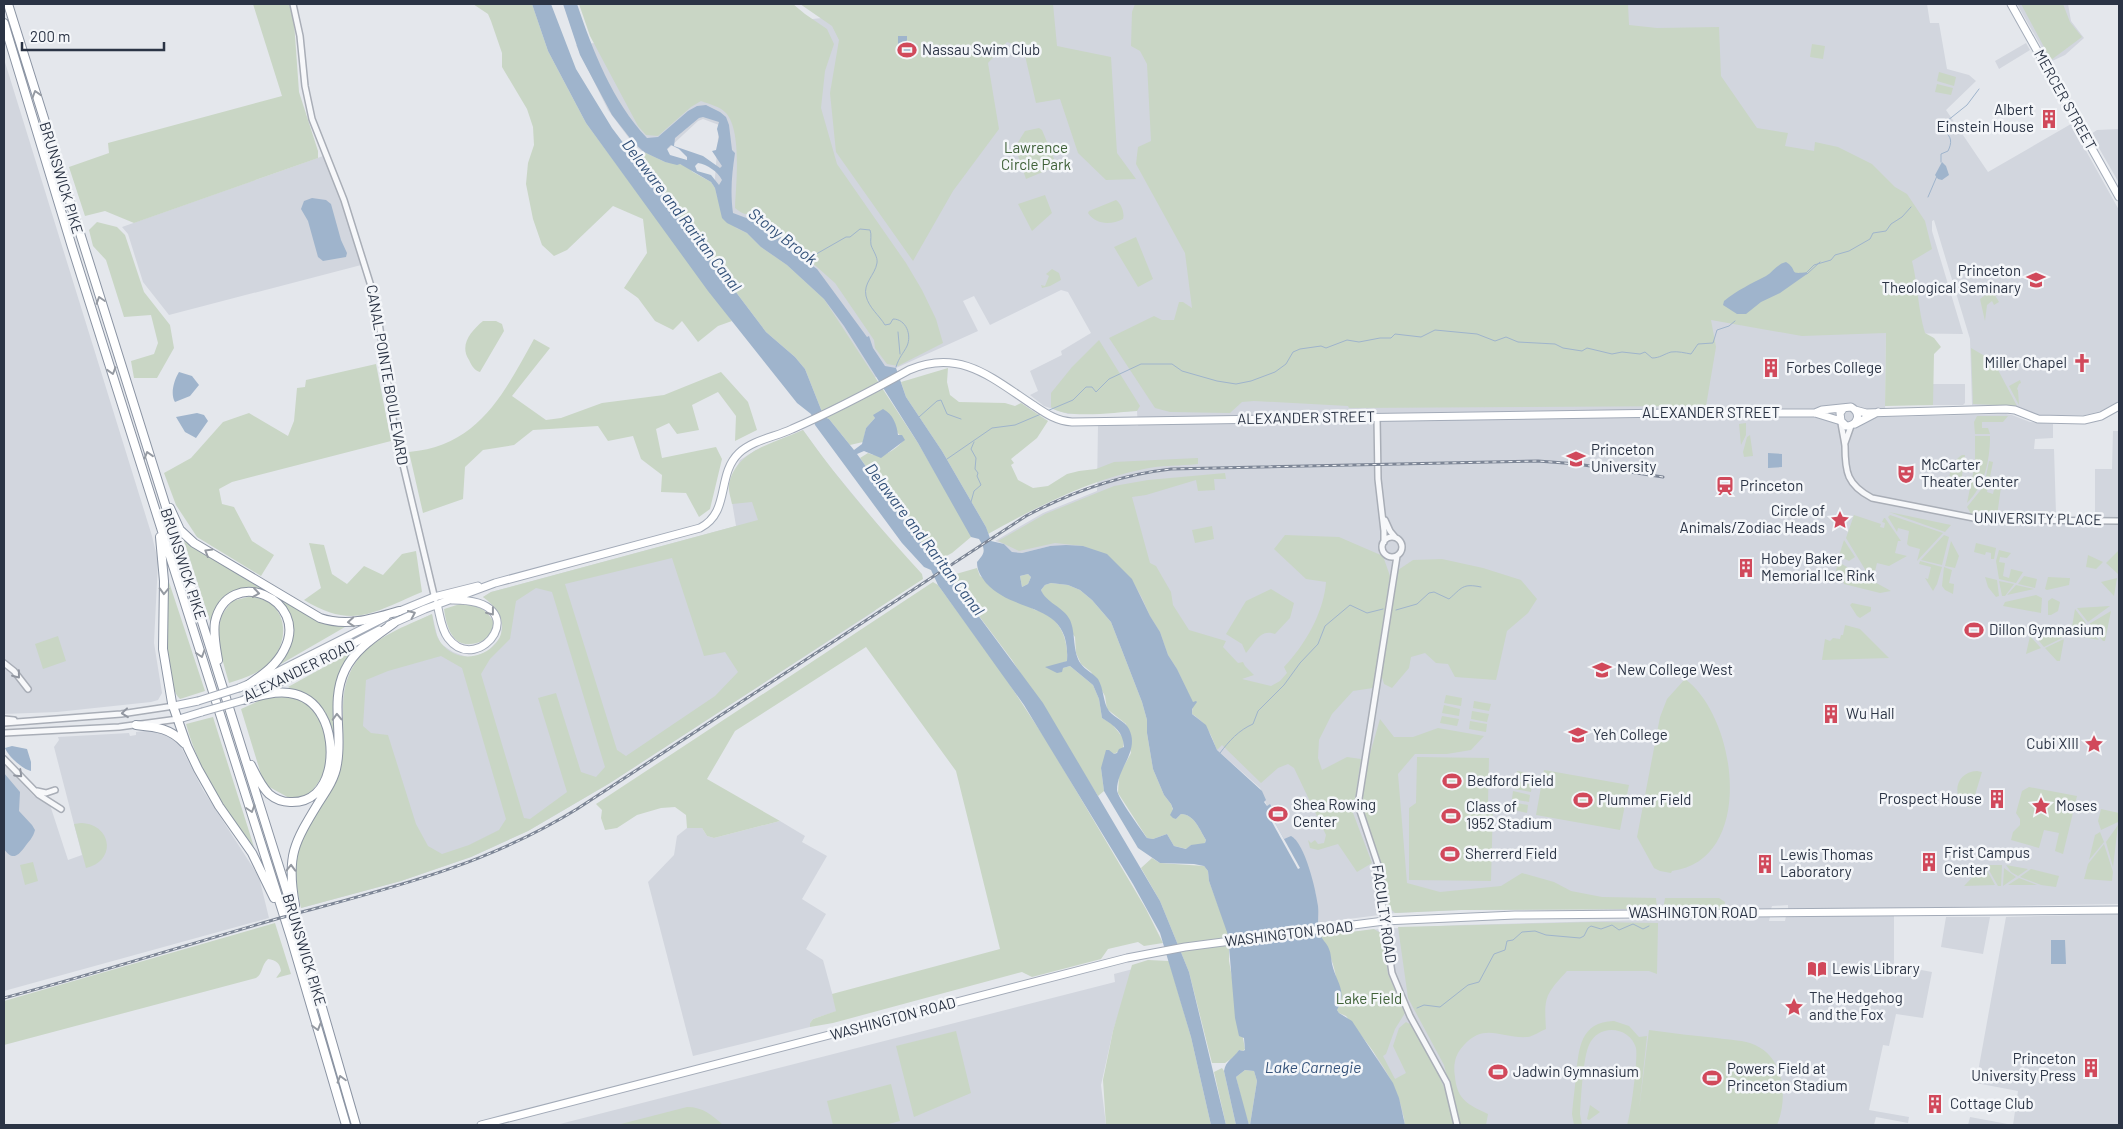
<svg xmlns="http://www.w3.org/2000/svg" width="2123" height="1129" viewBox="0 0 2123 1129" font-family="Barlow,sans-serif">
  <rect width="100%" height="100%" fill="#e4e7ec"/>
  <path fill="#d2d6de" d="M920 4H1927L1930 23H1939L1947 69 1969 75 1976 81 1946 110 1988 172 2071 124 2119 210V401L2101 411 2085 415H2040L2033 414 2013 405H1972L1970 339 1934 220 1932 221V231L1963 334 1886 333 1885 417 2006 414 2012 415 2030 422 2053 424V438L2035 439 2034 449H2054L2056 514 2063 521H2095V469H2112L2113 431H2119V904L1788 910V905L1772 906 1771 909 1461 910 1395 913 1317 923 1316 895 1303 852 1294 838 1284 839 1270 814 1274 811 1271 805 1267 806 1260 788 1217 750 1213 737 1050 546 1022 553 1012 552 1004 544 995 541 1043 513 1097 491 1098 424 1138 426 1137 411 1068 414 1044 406 1030 395 1038 391 1030 371 1062 355 1061 351 1091 333 1068 292 1061 290 990 325 974 296 963 301 978 331 874 378 731 228 714 191 719 125 703 119 698 121 655 161 634 145 608 110 576 45 877 12Z
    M2017 4H2068L2071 21 2084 38 2065 55 2050 62Z
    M2026 43 2030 50 1999 69 1995 61Z
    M4 59 152 536 158 561 154 643 162 693 158 700 151 702 57 712 4 714Z
    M2119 129V183L2091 134 2097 130Z
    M326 155 365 264 169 315 143 282 128 234 122 227Z
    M1933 384H1965V403L1963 405H1933Z
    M803 430 826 462 883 531 877 607 875 611 610 783 528 831 471 857 401 881 301 908 295 876 296 862 307 830 339 775 343 754 342 702 346 682 356 662 370 647 386 636 432 614 437 635 441 644 453 652 470 658 487 652 501 637 502 619 494 604 483 597 491 592 736 526 729 484 740 460 756 450Z
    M154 730 165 733 180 745 203 790 259 877 269 918 4 991V764L34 796 50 805 68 860 82 855 54 747 59 740 58 737 129 733 130 736 136 735V732Z
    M780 821 805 836 802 842 827 856 802 899 826 914 806 949 823 960 837 1011 813 1019 810 1023V1027L693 1056 648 882 674 855 677 836 687 828H702L707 836 714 838Z
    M2119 914 2118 1125H1968L1970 1117 2013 1125 2018 1091 1976 1083 2006 917Z
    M1786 916H1894V965L1932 972 1923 1018 1896 1014 1889 1046 1883 1045 1869 1110 1909 1117 1908 1123 1876 1117 1874 1125H1405L1404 1117 1320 936 1379 929 1460 925 1717 918 1770 917 1769 921H1785Z
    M1946 917H1990L1983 954 1941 947Z
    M1133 969 1113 1031 1101 1085 1106 1125H556L1115 982 1114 974Z"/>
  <path fill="#c9d6c5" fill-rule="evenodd" d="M253 4H289L294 22 299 92 318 151V158L134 223 105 211 85 216 69 167 109 153 108 143 282 96Z
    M473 4H532L548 51 586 123 732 321 718 326 698 342 682 321 673 330 655 321 638 298 624 288 647 253 643 219 613 206 567 250 554 256 542 245 533 219 526 184 528 163 534 145 533 127 527 109 502 67V53L491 21 488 14Z
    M579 4H793L805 14 827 29 834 44 825 71 821 108 837 164 906 263 922 290 936 319 943 343 898 366 887 364 875 348 874 340 835 283 755 212C747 216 742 214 735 208 736 184 742 131 726 113 721 107 709 104 701 101L691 107 658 136 646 135 638 126 590 36Z
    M800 4H1053L1057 46 1111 57 1117 153 1136 179 1106 180 1078 153 1060 99 1036 103 1023 47 1007 42 988 63 999 129 953 191 913 261 836 152 830 93 839 40 832 26Z
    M1135 4H1628L1629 25 1657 28 1719 27 1721 76 1757 128 1788 133 1785 146 1814 151 1815 142 1838 147 1872 164 1895 187 1907 194 1925 221 1932 249 1912 261C1918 285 1918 310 1925 333L1934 338 1941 347 1934 354 1933 405 1885 406 1886 333 1802 336 1711 320 1716 347 1706 406 1349 408 1348 406 1254 401 1242 402 1230 413 1170 412 1155 408 1109 338 1154 316 1162 320H1174L1179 302H1183L1192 308 1185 253 1136 164 1138 147 1151 141 1147 64 1140 51 1131 46 1132 12Z
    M2021 4H2063L2070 22 2082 37 2051 60Z
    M1812 44 1825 46 1823 59 1810 57Z
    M1939 72 1956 77 1954 86 1937 81Z
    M1937 84 1953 88 1951 95 1935 92Z
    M1039 128 1042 130 1057 166 1026 179 1015 147 1025 131Z
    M644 152 665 162 680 164 688 167 693 172 711 182 715 188 717 197 736 228 747 233 761 247 787 265 824 299 918 443 968 529 971 537 952 553 935 562 860 458 868 453C882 460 895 450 904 440L897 432 874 416 875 418 866 428 863 442 850 445 829 419 824 417 805 369 795 357 766 332 636 160Z
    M1045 195 1052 213 1032 231 1018 204Z
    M1116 200C1121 203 1125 213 1123 219 1111 225 1096 225 1088 213L1089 211Z
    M97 222 117 227 125 235 144 292 170 325 174 348 157 378H134L131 361 154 354 158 343 151 315 124 317 106 260 93 246 89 230Z
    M1136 237 1153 279 1138 287 1114 247Z
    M1052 269 1059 273 1061 280 1050 286 1042 288 1041 285 1045 286 1049 276 1046 274Z
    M1992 290 1999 302 1994 305 1992 301 1987 305 1985 321 1980 299Z
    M483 321H496L502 324 504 331 480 372C474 370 472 366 469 360 459 345 471 331 483 321Z
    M534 339 550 348 512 396 546 420 561 418 602 403 664 395 721 372 748 402 757 430 735 441 736 416 718 392 692 405 699 430 677 434 669 423 656 429 662 458 716 447 722 459 710 509 699 517 686 493 661 492 662 475 641 459 633 436 608 441 598 426 533 430 514 445 483 450 465 467 463 499 423 513 409 452C479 446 504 393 534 339Z
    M1099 340 1140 406 1137 411C1117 412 1065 420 1051 407V393L1072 367Z
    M1971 348 1990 359 1997 368 2017 406 1973 404Z
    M376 364 391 441 232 482 219 489 222 504 234 507 252 541 274 555 261 576 197 537 176 505 164 473 191 458 223 422 249 413 288 436 294 421 297 388 305 387 306 380Z
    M948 368 947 382 950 395 959 402 1005 403 1015 406 1021 403 1048 421 1037 438 1011 459 1014 463 1011 465 1018 480 1033 488 1048 486 1067 474 1079 471 1096 469 1114 462 1198 458V464C1180 466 1161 465 1144 469 1088 480 1037 507 988 534L986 527 942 451 906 397 901 382Z
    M2020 380 2021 383 2019 384 2017 389 2018 390 2019 405 2009 386Z
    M1977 416H2008L2003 422H1982V428H1988L1990 434H1975L1974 422Z
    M1746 423V435L1741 445 1739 424Z
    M803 430C839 481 880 528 922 574L923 579 610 783 528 831 471 857 401 881 301 908C299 897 296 885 295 874 295 848 310 825 322 804 328 794 336 784 339 774 351 737 332 696 356 662 373 637 406 626 432 614 434 623 435 636 441 643 470 680 534 633 483 597L491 592 758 520 752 502 732 504C731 499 728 490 729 485 735 450 775 443 803 430ZM672 558 704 656 725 652 738 672 715 696 626 756 617 750 565 584ZM536 588 552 592 605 767 596 777 581 772 556 693 538 698 567 792 530 819 524 818 481 674 490 659 510 639 516 601ZM441 656 462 668 506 819 499 830 469 845 442 854 428 846 416 824 388 735 371 733 363 726 366 680 388 671Z
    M1750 435 1753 456 1744 457 1743 452 1747 437Z
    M1975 436H1990C1990 460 1985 485 1967 503L1975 464Z
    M1962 455H1965L1960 490 1953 488C1945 478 1952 461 1962 455Z
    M1989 461 1993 462 1987 492 1993 494 1996 480H2002L1997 516 1971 514 1967 507 1984 486Z
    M1225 473 1226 479H1214L1215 490 1198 491 1196 480 1146 495 1132 497 1150 563 1156 566 1171 592 1173 605 1189 630 1226 641 1223 647 1238 663 1243 662 1245 666 1254 675 1242 679 1271 686 1280 681 1287 673 1284 667C1305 645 1324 612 1326 582L1306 579 1274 549 1285 535 1339 537 1383 556 1390 576 1373 688 1353 691 1332 714 1319 740 1318 758 1322 770 1347 757 1361 759 1353 813 1372 863 1357 872 1338 844 1318 850 1310 848 1308 840 1311 843 1315 840 1318 844 1324 843 1326 835 1294 768 1288 764 1278 768 1261 783 1222 745 1217 750C1210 733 1208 724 1192 714L1193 703 1177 669 1168 655 1160 632 1150 616 1142 598 1132 580 1107 555 1083 546 1055 543 1019 551 998 541 1045 514 1114 486 1148 480Z
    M1889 512 1951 525 1945 532Z
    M1854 515 1881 524 1880 527 1884 528 1885 523 1882 522 1884 518H1885L1901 541H1898L1895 553 1907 556 1889 566 1877 563 1874 575 1866 571 1846 538Z
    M1890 515 1943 533 1917 561 1920 549 1909 546 1907 544 1909 531 1898 528 1897 532 1888 517Z
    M1212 526 1214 539 1195 543 1192 530Z
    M1944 535 1949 537 1942 565 1921 560Z
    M183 538 191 546 262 589C230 592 222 591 211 624Z
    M1844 540 1855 557 1849 561 1839 556Z
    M1951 541 1959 556 1955 568 1945 566Z
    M309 543 324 545 332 574 347 584 364 566 383 575 402 554 416 551 422 592C374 612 353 630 304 600L321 588Z
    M1976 543 1996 548 1994 559H1991V553L1986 552 1985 555 1974 552Z
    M1999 550 2011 553 2007 558 2000 557 1999 562 2005 563 2003 576 2009 578 2011 569 2023 572 2016 583 1999 579 1996 561Z
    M2119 550 2118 574 2106 563Z
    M2088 555 2103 562 2096 569 2086 567Z
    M1442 559 1483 568 1521 580 1537 599 1528 613 1507 631 1496 680 1455 677 1448 664 1436 663 1425 653 1411 657 1409 668 1392 688 1384 684 1380 671 1398 570 1413 560Z
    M1920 561 1942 567 1937 584 1933 591 1925 578 1928 579 1931 567 1919 564Z
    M1838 562 1891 591 1880 593 1844 584 1843 581 1844 572 1836 571Z
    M1944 567 1952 570 1949 583 1954 584 1953 594 1945 590 1942 586Z
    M977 568 980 576 1035 610C1059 615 1069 639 1067 661L1054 666H1047L1063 668 1070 666 1093 685 1099 699 1102 718 1112 724 1124 739 1123 749 1114 754 1111 753 1101 768 1104 791 1098 796 1012 660 949 576Z
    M1028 574 1031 577 1028 584 1022 587 1020 576Z
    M2024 576 2037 579 2035 588 2018 584Z
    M1985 577 1997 580 1999 596 1996 597 1988 587Z
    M2048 577 2068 578H2070L2069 585 2047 590 2045 589Z
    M2117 578 2114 596 2101 582Z
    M168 579 205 691 180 699C162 681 167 605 168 579Z
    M1999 581 2014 584 2005 596H2002Z
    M933 582 938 585 1002 673 1048 743 1146 909 1163 943 1144 946 1138 942 1108 949 1101 959 1032 977 1022 972 833 1023 810 1027V1023L813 1019 836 1011 832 994 1000 949 956 771 866 647 735 731 707 779 780 821 714 838 707 836 702 828H687L686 815 675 807 661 808 637 815 617 828 605 830 601 818 602 810 596 804Z
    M1051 583 1068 585 1080 590 1092 600 1111 622 1142 702 1147 720V733L1153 769 1164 795 1171 804 1176 819 1181 814C1194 814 1200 830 1206 840L1205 843 1201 845H1191L1187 849 1174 846 1167 834 1153 839 1147 838 1118 793 1119 775 1131 753 1126 724 1107 709 1105 696 1091 672 1081 664 1076 653 1075 637 1043 595 1041 590 1045 585Z
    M2016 585 2034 589 2007 595Z
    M1271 589 1294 603 1290 618 1275 634C1260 628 1255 643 1246 653L1242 644 1226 634 1246 601Z
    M2036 595 2042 598 2041 613 2003 606 2005 602Z
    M252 596C258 598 266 600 270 603 293 621 283 656 262 669 252 676 240 679 229 683L217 641 221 616 232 601Z
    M2052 598 2060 602 2058 611 2051 615H2048V601Z
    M280 599C301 612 320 624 345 627L281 664C299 633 295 630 280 599Z
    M1852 603 1871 607V611L1860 618 1857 616 1850 605Z
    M460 604C478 605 484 607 494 622L490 637C460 654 448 639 444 609Z
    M2110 606 2088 622 2077 608Z
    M2075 609 2086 623 2071 633Z
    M2111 611 2105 641H2103L2089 624Z
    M1845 625 1860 629 1889 658 1822 660 1825 639 1830 641 1833 638 1840 639 1841 635H1843Z
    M2087 625 2099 640 2071 635Z
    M2031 631 2064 637 2044 647Z
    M58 636 66 661 43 669 35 644Z
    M2030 636 2041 648 2026 654Z
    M2064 639 2060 661H2057L2045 648Z
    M355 650 335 687 334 732 311 699 288 687Z
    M1685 679C1738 718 1756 860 1672 871L1671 873 1660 871 1654 868 1637 837 1660 717 1667 699Z
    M1446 695 1462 698 1461 706 1444 703Z
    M288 697C294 699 302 700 306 703 326 717 332 753 323 774 320 781 314 788 310 794L291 799 264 784 241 709 265 698Z
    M1474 701 1491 704 1489 711 1473 708Z
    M1444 705 1460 709 1459 716 1442 713Z
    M1472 711 1489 714 1487 722 1471 719Z
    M1442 716 1459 719 1457 726 1440 723Z
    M213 717 254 847C223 807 200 774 186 724Z
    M1380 719 1394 737H1413L1438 728 1484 736 1471 750 1447 754H1415L1398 774 1407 883 1440 892 1501 886 1522 873 1554 882 1571 891 1602 897 1656 898 1657 909 1461 910 1395 913 1388 907 1384 872 1362 813 1365 771Z
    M1470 721 1487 724 1486 732 1469 729Z
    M1417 757 1489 758 1488 804H1493L1491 881 1409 880V808L1416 803Z
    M1544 770 1629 785 1620 830 1536 815Z
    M1517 771 1534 774 1533 782 1516 779Z
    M1977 771 1982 772 1971 808C1950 800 1954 772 1977 771Z
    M1515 781 1532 784 1531 792 1514 789Z
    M2029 787 2077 796 2063 854 2055 851 2059 833 2044 830 2039 848 2011 840 2013 832 2020 825V819L2016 813 2022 791Z
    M1513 791 1530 795 1529 802 1512 799Z
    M1512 802 1528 805 1527 813 1510 809Z
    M2101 809 2119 813 2118 822 2101 830 2098 821Z
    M81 823C112 824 117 861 86 868L74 824Z
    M2118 825 2113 867 2106 842Z
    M2100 832 2104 842 2089 860 2095 835Z
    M2104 844 2113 872 2112 881 2084 879 2088 864Z
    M1152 858 1160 863 1204 866 1208 871 1209 881 1229 935V961L1245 1049 1243 1051 1239 1050 1235 1056 1225 1063H1212L1189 972 1160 901 1141 868Z
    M33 862 38 881 25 885 20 865Z
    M1984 865 1995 885 1964 886Z
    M1986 865H2002L2001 886H1998Z
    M2006 865 2028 869 2018 876 2011 872Z
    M2004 868 2016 877 2003 886Z
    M2031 869 2059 876 2056 887 2041 885 2020 877Z
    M2019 878 2037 885H2008Z
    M1665 898H1719L1725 902 1724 909H1663Z
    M1595 922 1658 923 1657 974 1649 971H1567C1545 995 1544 997 1546 1029 1540 1031 1534 1036 1528 1037 1502 1039 1485 1022 1464 1045 1455 1054 1453 1065 1455 1077 1457 1100 1469 1105 1488 1114L1486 1125H1459L1444 1065 1408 998 1398 927Z
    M275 923 291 974 276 978 281 971C280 963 276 960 268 959 261 965 263 974 256 978L4 1045V1001Z
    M1374 929 1382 934 1388 974 1405 1013 1395 1029 1386 1054 1383 1056 1395 1079 1406 1073 1393 1046 1399 1028 1406 1022 1410 1024C1428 1055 1450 1088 1454 1125H1405C1400 1082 1372 1049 1346 1016L1339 1013 1337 1010C1341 988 1333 953 1320 936Z
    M1148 960 1169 961 1191 1037 1211 1125H1106L1103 1080 1113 1031 1132 965Z
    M1614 1021 1629 1026 1639 1037 1647 1036 1639 1110 1649 1030C1672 1033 1695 1036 1717 1038 1730 1040 1744 1040 1755 1045 1785 1058 1788 1099 1777 1125H1627C1631 1114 1638 1059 1636 1048 1630 1026 1598 1023 1589 1045 1583 1058 1581 1098 1580 1114L1582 1125H1574L1572 1114C1573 1101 1575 1088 1576 1075 1579 1048 1580 1022 1614 1021Z
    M956 1031 971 1093 914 1117 896 1046Z
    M1222 1068 1224 1071 1236 1125H1226L1214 1072Z
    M1245 1070 1254 1071 1257 1081 1250 1125H1249C1243 1109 1240 1093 1236 1077Z
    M891 1084 900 1121 885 1125H833L827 1101Z
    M1590 1105 1600 1112 1589 1120 1587 1119Z
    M687 1107C703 1107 712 1115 723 1125H617Z"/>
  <path fill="#9fb4cc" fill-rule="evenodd" d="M532 4H551L576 69 612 128 766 332 795 357 805 369 824 417 829 419 854 450 862 444 866 428 875 418 873 415 883 409C893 414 897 425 898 435H902L905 440 881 458 864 451 857 454 935 562 949 576 1043 703 1160 901 1189 972 1226 1125H1211L1191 1037 1160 933 1133 884 1024 705 938 585 931 570 924 567 902 543 815 425 811 414 797 403 708 291 586 123 548 51Z
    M563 4H577C593 51 612 101 647 138L658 137 688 111 697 106 706 105 720 112 726 117 729 125 732 150 735 153C732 173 730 191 733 213L749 219 755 215 777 233 797 255 817 269 867 337 869 336 873 348 885 366 896 368 906 397 942 451 986 527 991 541 1004 544 1012 552 1022 553 1050 546 1066 545 1083 546 1107 554 1132 579 1150 616 1160 632 1168 655 1177 669 1193 702 1196 701 1197 702 1192 709V714L1206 725 1217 750 1262 791 1266 800 1264 802 1267 806 1270 804 1274 811 1270 814 1284 839 1291 836C1305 843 1316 890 1318 906 1319 915 1317 923 1319 932 1321 939 1327 943 1329 949 1331 953 1331 959 1332 964 1336 982 1348 991 1337 1010L1339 1013 1352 1021 1393 1083 1399 1098 1405 1125H1250L1257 1081 1254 1071 1245 1070 1236 1077 1249 1125H1236L1224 1071C1226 1060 1233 1059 1239 1050L1243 1051 1245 1050 1244 1038 1239 1036 1235 1018 1228 935 1209 881 1208 871 1204 866 1194 864 1160 863 1138 848 1104 791 1101 768 1106 750H1109L1114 754 1117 753 1119 749 1124 747C1123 732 1115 726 1102 718L1099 699 1093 685 1070 666 1063 668 1062 672 1057 673 1045 667 1067 661C1071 600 1016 616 986 583 981 576 977 571 977 562 985 553 986 550 979 539L971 537 918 443 844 326 824 299 787 265 761 247 747 233 727 223 722 218 715 188 711 182 680 164 677 165 665 162 644 152 633 142 612 115 580 55ZM703 117 719 122 717 129 719 137 716 150 712 151 722 166 720 168 703 156 674 146 675 138 699 118ZM671 145 679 149 687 157V160L670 155 667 149ZM698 163C707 164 718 172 722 180L719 185 711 175 697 171 695 166ZM1028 574 1031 577 1028 584 1022 587 1020 576ZM1051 583 1068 585 1080 590 1092 600 1111 622 1142 702 1147 720V733L1153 769 1164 795 1171 804 1173 809 1170 815 1173 818 1176 819 1181 814C1194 814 1200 830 1206 840L1205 843 1191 845 1186 849 1174 846 1167 834 1153 839 1147 838C1142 831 1117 797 1117 790 1117 768 1140 751 1129 729 1125 721 1115 718 1109 711 1103 703 1104 689 1098 679 1093 673 1085 670 1081 664 1072 652 1076 633 1070 620 1064 607 1046 603 1041 590L1045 585Z
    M898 36H907V42H902V45H915V56L898 55Z
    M1942 162 1946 166 1949 175 1942 180 1938 179 1935 175Z
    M312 198 326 200 331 204 341 240 347 253 346 257 323 261 318 257 308 221 301 209 304 201Z
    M1786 262C1799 270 1787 275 1807 272V274L1780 293 1761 302 1746 314H1737L1723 305 1724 301C1738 290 1750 284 1766 276 1773 272 1777 264 1786 262Z
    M179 372 192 376 199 385 190 396 175 402C170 394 174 380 179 372Z
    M197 413 204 415 208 421 196 438 185 432 176 417Z
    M1768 453 1782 454V467L1768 468Z
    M12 746 27 749 31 762V771C22 769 8 756 5 748Z
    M4 773 20 792 19 811 32 825 35 830C33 838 29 841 24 848 17 857 12 860 4 849Z
    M2051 940H2065L2066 964H2051Z"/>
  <path fill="#e4e7ec" d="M1270 814 1300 868 1298 869 1268 815Z"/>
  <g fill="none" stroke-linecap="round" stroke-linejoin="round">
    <path stroke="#9fb4cc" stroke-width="1" d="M1941 162V154L1948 151C1952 143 1952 136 1944 132L1947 121 1967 105 1979 89
      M1928 197 1937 176
      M807 263 818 253 846 237H850L860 229 870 230C872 235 870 240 871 245 873 251 878 257 877 263 875 275 863 283 866 296 869 308 879 315 885 325L890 324 893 319C906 319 912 335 907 346 903 354 899 357 896 367
      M1807 272 1814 265 1831 260 1835 255 1849 251 1870 239 1873 233 1886 231 1891 224 1902 217 1911 207
      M1807 274 1820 262
      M898 332 900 354
      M1047 411 1073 400 1086 387H1092L1096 392 1109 379 1141 364H1172L1182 371 1217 381 1236 384 1251 381 1275 372 1286 364 1293 352 1300 349 1321 346 1326 348 1347 340 1359 342 1380 338H1391L1395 334 1421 337 1435 330 1477 334 1495 341 1506 337 1518 342 1555 344 1563 348 1582 351 1587 348 1612 354 1622 352 1640 354 1645 352 1652 358C1660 358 1664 354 1671 352 1678 351 1685 353 1691 354L1698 344 1713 343 1717 330 1729 326 1735 321
      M919 417 937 401 941 400 947 414 961 419
      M947 459 992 428 1015 425 1041 414
      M971 502 974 491 981 485 977 476 978 473 975 469 976 458 971 449 974 442
      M1396 610 1417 604 1429 593 1434 592 1449 599C1462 588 1462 583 1481 587
      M1220 753C1229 741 1239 730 1253 724L1258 711 1284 685 1300 663 1318 644 1325 626 1350 605 1367 613 1383 609
      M1417 1008 1424 1005 1440 1007 1468 985 1479 982 1494 954 1505 950 1507 941 1513 940 1522 932 1535 931 1546 935 1580 938 1584 936 1588 928 1591 926 1601 929 1612 925 1619 930 1633 924 1643 929 1649 926"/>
    <g stroke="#a9aeb7" stroke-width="8">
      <path id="minor" d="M293 4 300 36 305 86 312 119 344 200 376 302 395 431 435 599
        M1377 417 1378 479 1384 531V542
        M1841 423C1842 430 1844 438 1845 446 1845 472 1847 485 1872 498L1984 520 2119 521
        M1845 443 1851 426
        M1385 520 1390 531 1395 537
        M1382 547a10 10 0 1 1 20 0a10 10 0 1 1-20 0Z
        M1397 556 1358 805 1380 871 1383 913 1392 973 1410 1016 1447 1083 1457 1125
        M4 663 14 671 28 689
        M4 719 14 720
        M4 723 121 714 174 706
        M4 733 119 727 178 719
        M4 759 39 795 61 809
        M37 791 46 793 55 790"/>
    </g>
    <g stroke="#a3abb8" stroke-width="9">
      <path id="major" d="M2011 4 2119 197
        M1855 410 1866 413 2006 409 2015 410 2038 419 2084 420 2101 416 2119 406
        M1815 413 1822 410 1851 407C1862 413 1858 426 1846 426L1841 421 1840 413 1844 408
        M1855 424 1878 412
        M437 604C440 615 441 629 448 638 479 679 539 599 452 600
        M395 613 434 597 478 586
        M389 625 425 609 495 583 700 528C731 512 716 475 739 453 753 440 775 437 792 429 831 412 871 391 909 370 960 348 992 378 1033 405 1045 413 1056 421 1072 422L1670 413H1815L1841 421
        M239 688 277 672 386 617
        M258 694 379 630
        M174 706 198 701
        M179 719 202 712
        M481 1125 1127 958 1185 947 1384 921 1515 915 2119 910"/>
    </g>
    <g stroke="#8b94a3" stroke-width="10">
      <path id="highway" d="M8 4 308 959 356 1125
        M4 23 72 247 291 938 346 1125
        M170 508 180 530 194 543 320 618C347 627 372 619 399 611
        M160 537 164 581 163 649 172 703 187 746 198 769 219 806 252 853 274 898
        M218 660C216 648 213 634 215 622 228 564 311 599 284 650 276 666 262 675 248 685
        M244 700C258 696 274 691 289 693 304 695 315 703 322 716 338 744 334 804 290 802 283 802 275 799 269 794 261 786 256 775 251 765
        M136 725C156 727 170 728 184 743
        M295 905C286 856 294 843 319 802 327 790 335 778 337 764 343 732 330 701 345 670 355 649 376 636 394 623"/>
    </g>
    <use href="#minor" stroke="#f7f8fa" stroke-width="5"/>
    <use href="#major" stroke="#fff" stroke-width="7"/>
    <use href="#highway" stroke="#fff" stroke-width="8"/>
    <g stroke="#7d8696" stroke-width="3">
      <path id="rail" d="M4 998C94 974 183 946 273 920 381 890 480 869 577 809L1026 516C1073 491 1119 475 1171 469L1538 461 1577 464 1663 477"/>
    </g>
    <use href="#rail" stroke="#f4f6f9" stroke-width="1" stroke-dasharray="4" stroke-linecap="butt"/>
    <g stroke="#a3abb8" stroke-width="9" stroke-linecap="butt">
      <path id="major-bridge" d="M198 701 239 688
        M202 712 244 700"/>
    </g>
    <use href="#major-bridge" stroke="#fff" stroke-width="7"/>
  </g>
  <defs><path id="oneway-chevron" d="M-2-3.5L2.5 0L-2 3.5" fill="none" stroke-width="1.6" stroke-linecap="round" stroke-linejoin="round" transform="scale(1.25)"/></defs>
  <g stroke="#959aa2">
    <use href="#oneway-chevron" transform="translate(36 94) rotate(-107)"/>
    <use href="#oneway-chevron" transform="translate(100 300) rotate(-108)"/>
    <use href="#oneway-chevron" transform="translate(112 371) rotate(73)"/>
    <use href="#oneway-chevron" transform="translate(148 455) rotate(-107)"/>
    <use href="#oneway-chevron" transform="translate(208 552) rotate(-149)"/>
    <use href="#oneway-chevron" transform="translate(164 591) rotate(92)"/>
    <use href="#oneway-chevron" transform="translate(256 593) rotate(8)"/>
    <use href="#oneway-chevron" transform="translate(491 612) rotate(52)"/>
    <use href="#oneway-chevron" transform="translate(412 614) rotate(-24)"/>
    <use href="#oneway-chevron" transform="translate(351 622) rotate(176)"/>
    <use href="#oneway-chevron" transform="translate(201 654) rotate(72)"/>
    <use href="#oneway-chevron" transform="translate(337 717) rotate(-92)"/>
    <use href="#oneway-chevron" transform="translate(251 809) rotate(72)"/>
    <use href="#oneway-chevron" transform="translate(291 868) rotate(-89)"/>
    <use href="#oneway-chevron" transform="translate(317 1027) rotate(74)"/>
    <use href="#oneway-chevron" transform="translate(341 1079) rotate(-106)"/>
  </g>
  <g stroke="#9196a0">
    <use href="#oneway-chevron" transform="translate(17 675) rotate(51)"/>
    <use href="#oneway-chevron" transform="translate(125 713) rotate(174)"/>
    <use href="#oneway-chevron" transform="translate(19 774) rotate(44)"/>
  </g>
  <defs>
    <g id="stadium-bare" transform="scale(1.5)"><path d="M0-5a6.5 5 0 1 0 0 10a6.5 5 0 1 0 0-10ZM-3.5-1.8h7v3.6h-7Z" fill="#d1495b" stroke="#f4f6f9" stroke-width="2.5" paint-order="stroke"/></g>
    <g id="building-bare" transform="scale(1.5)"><path d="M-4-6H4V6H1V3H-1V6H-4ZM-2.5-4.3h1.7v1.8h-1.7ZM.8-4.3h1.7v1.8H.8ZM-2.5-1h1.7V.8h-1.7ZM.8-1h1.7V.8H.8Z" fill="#d1495b" stroke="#f4f6f9" stroke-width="2.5" paint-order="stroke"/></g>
    <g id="university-bare" transform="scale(1.5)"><path d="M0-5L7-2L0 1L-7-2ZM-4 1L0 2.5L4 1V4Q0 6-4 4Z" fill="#d1495b" stroke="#f4f6f9" stroke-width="2.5" paint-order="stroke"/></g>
    <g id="church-bare" transform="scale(1.5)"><path d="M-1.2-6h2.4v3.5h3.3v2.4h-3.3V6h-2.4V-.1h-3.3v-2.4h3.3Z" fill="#d1495b" stroke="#f4f6f9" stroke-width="2.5" paint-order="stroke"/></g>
    <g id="theatre-bare" transform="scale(1.5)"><path d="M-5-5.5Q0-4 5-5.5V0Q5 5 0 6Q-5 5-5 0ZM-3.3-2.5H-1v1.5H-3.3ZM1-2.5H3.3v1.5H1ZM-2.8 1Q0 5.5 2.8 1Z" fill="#d1495b" stroke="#f4f6f9" stroke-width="2.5" paint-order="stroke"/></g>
    <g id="station-bare" transform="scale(1.5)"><path d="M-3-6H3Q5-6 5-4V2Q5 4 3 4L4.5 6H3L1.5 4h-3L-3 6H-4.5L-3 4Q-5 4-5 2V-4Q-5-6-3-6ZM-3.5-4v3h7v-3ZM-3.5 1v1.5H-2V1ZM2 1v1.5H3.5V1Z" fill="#d1495b" stroke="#f4f6f9" stroke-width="2.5" paint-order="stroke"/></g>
    <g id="sight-bare" transform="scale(1.5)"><path d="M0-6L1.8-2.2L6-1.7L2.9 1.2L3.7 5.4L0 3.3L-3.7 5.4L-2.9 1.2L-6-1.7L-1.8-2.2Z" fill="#d1495b" stroke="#f4f6f9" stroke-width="2.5" paint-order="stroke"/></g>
    <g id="library-bare" transform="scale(1.5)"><path d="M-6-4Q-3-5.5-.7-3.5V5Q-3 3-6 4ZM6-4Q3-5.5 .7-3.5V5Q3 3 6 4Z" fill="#d1495b" stroke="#f4f6f9" stroke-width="2.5" paint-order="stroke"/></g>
  </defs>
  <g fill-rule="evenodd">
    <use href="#stadium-bare" x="907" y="50"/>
    <use href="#building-bare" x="2049" y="119"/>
    <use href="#university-bare" x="2036" y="280"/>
    <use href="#church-bare" x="2082" y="363"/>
    <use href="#building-bare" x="1771" y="368"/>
    <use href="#university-bare" x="1576" y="459"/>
    <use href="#theatre-bare" x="1906" y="474"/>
    <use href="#station-bare" x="1725" y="486"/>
    <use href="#sight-bare" x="1840" y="520"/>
    <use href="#building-bare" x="1746" y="568"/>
    <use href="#stadium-bare" x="1974" y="630"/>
    <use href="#university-bare" x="1602" y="670"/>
    <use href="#building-bare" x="1831" y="714"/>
    <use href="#university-bare" x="1578" y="735"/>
    <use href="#sight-bare" x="2094" y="744"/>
    <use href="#stadium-bare" x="1452" y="781"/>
    <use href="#building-bare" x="1997" y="799"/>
    <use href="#stadium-bare" x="1583" y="800"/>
    <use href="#sight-bare" x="2041" y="806"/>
    <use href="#stadium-bare" x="1278" y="814"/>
    <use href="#stadium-bare" x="1451" y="816"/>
    <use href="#stadium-bare" x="1450" y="854"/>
    <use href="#building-bare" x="1929" y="862"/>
    <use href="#building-bare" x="1765" y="864"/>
    <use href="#library-bare" x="1817" y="969"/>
    <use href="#sight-bare" x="1794" y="1007"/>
    <use href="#building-bare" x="2091" y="1068"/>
    <use href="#stadium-bare" x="1498" y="1072"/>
    <use href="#stadium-bare" x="1712" y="1078"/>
    <use href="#building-bare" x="1935" y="1104"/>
  </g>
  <g text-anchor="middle" stroke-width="5" stroke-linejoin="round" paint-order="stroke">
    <g font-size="15" fill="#2b3445" stroke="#f4f6f9" text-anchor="start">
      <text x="922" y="55">Nassau Swim Club</text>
      <text x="2034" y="115" text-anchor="end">Albert<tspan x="2034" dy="17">Einstein House</tspan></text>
      <text x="2021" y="276" text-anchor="end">Princeton<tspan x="2021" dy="17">Theological Seminary</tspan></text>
      <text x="2067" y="368" text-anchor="end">Miller Chapel</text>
      <text x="1786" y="373">Forbes College</text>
      <text x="1591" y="455">Princeton<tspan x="1591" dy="17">University</tspan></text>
      <text x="1921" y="470">McCarter<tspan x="1921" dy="17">Theater Center</tspan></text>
      <text x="1740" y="491">Princeton</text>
      <text x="1825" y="516" text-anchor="end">Circle of<tspan x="1825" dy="17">Animals/Zodiac Heads</tspan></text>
      <text x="1761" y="564">Hobey Baker<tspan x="1761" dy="17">Memorial Ice Rink</tspan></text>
      <text x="1989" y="635">Dillon Gymnasium</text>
      <text x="1617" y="675">New College West</text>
      <text x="1846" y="719">Wu Hall</text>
      <text x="1593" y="740">Yeh College</text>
      <text x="2079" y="749" text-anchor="end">Cubi XIII</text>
      <text x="1467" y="786">Bedford Field</text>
      <text x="1982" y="804" text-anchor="end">Prospect House</text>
      <text x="1598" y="805">Plummer Field</text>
      <text x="1293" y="810">Shea Rowing<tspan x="1293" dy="17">Center</tspan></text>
      <text x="2056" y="811">Moses</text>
      <text x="1466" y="812">Class of<tspan x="1466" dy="17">1952 Stadium</tspan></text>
      <text x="1944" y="858">Frist Campus<tspan x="1944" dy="17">Center</tspan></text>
      <text x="1465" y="859">Sherrerd Field</text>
      <text x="1780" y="860">Lewis Thomas<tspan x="1780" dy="17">Laboratory</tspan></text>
      <text x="1832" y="974">Lewis Library</text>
      <text x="1809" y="1003">The Hedgehog<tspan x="1809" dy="17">and the Fox</tspan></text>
      <text x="2076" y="1064" text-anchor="end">Princeton<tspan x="2076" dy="17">University Press</tspan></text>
      <text x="1727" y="1074">Powers Field at<tspan x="1727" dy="17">Princeton Stadium</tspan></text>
      <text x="1513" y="1077">Jadwin Gymnasium</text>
      <text x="1950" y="1109">Cottage Club</text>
    </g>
    <g font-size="15" fill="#2b3445" stroke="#f4f6f9">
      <text transform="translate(2065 100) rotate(61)" y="5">MERCER STREET</text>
      <text transform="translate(61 178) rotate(73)" y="5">BRUNSWICK PIKE</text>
      <text transform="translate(387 375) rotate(80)" y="5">CANAL POINTE BOULEVARD</text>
      <text x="1711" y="418">ALEXANDER STREET</text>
      <text transform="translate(1306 418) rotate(-1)" y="5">ALEXANDER STREET</text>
      <text transform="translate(2038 519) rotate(1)" y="5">UNIVERSITY PLACE</text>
      <text transform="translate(183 564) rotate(72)" y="5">BRUNSWICK PIKE</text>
      <text transform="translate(299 671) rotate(-26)" y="5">ALEXANDER ROAD</text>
      <text x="1693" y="918">WASHINGTON ROAD</text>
      <text transform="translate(1384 914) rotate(82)" y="5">FACULTY ROAD</text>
      <text transform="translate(1289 934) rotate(-7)" y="5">WASHINGTON ROAD</text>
      <text transform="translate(304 950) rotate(73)" y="5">BRUNSWICK PIKE</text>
      <text transform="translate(893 1019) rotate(-15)" y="5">WASHINGTON ROAD</text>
    </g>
    <g font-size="15" fill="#3f6138" stroke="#f4f6f9">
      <text x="1036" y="153">Lawrence<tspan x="1036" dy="17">Circle Park</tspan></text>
      <text x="1369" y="1004">Lake Field</text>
    </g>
    <g font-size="16" font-style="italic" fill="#34527a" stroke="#f4f6f9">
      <text transform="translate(682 215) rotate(53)" y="6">Delaware and Raritan Canal</text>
      <text transform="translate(783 236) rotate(38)" y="6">Stony Brook</text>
      <text transform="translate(925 539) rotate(53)" y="6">Delaware and Raritan Canal</text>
      <text x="1313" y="1073">Lake Carnegie</text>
    </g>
  </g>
  <rect width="2123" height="1129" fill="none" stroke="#2b3445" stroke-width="10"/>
  <path d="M22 42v8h142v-8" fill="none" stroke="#2b3445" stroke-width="2.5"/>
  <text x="30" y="42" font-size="15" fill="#2b3445" stroke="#f4f6f9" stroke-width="4" paint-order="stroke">200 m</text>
</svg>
